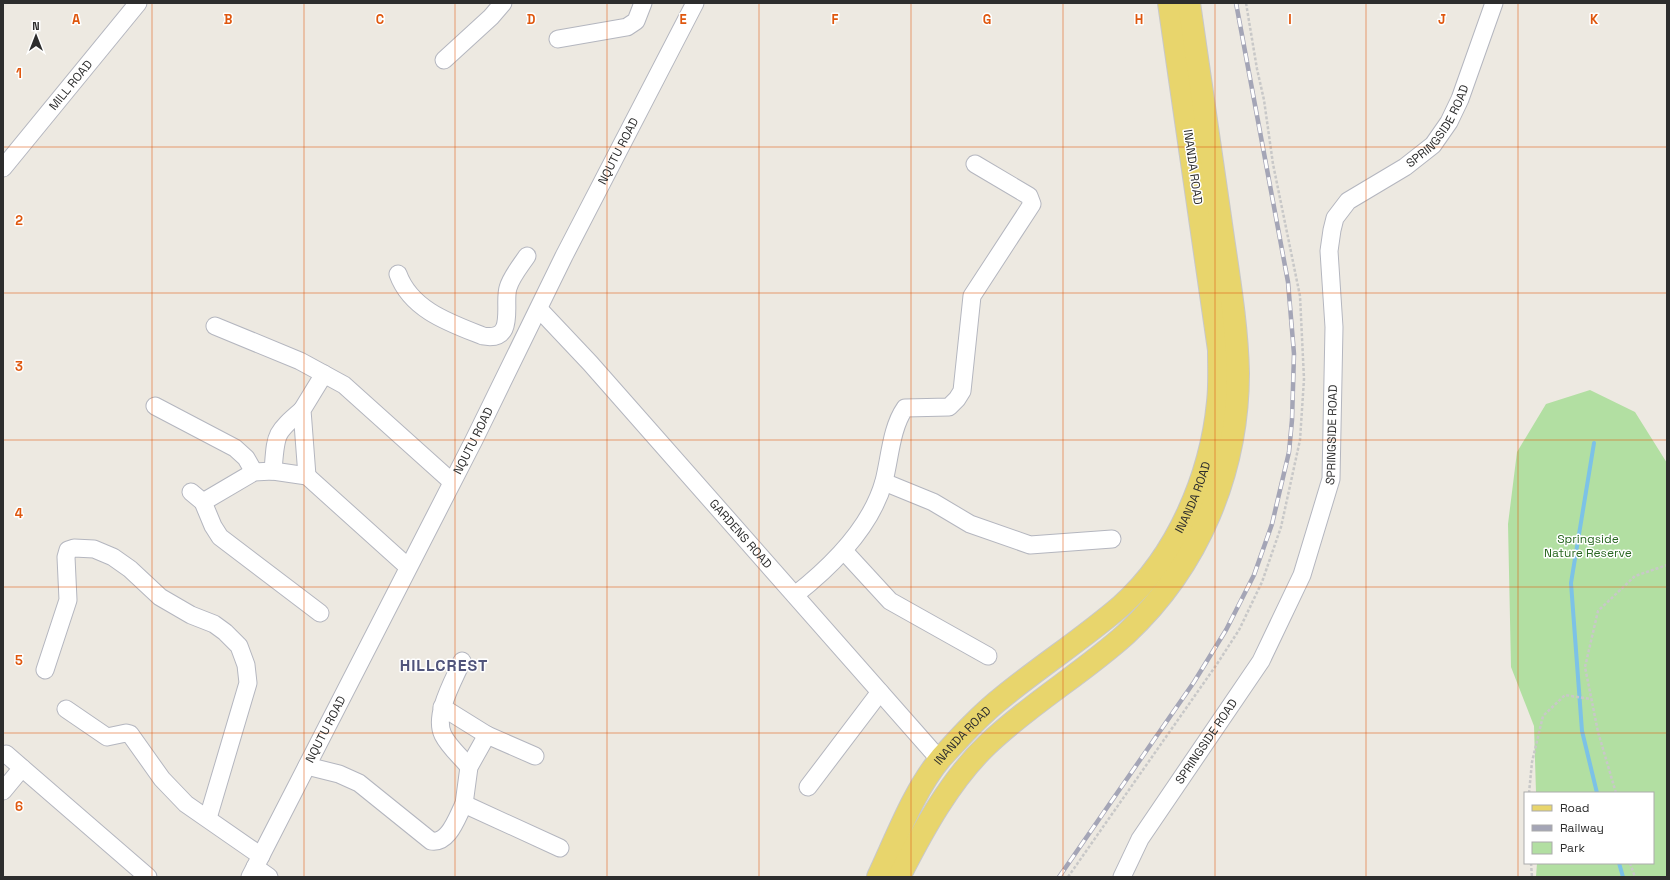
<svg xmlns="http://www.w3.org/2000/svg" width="1670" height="880" viewBox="0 0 1670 880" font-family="'Space Grotesk',sans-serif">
  <rect width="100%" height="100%" fill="#ede9e1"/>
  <path fill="#b2dfa2" d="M1590 390 1635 412 1667 463V877H1536L1537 863H1653V793H1536L1534 726 1511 667 1508 524 1517 452 1546 404Z"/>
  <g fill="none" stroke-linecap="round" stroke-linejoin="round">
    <path stroke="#7cc2e7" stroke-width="4" d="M1594 443 1571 583 1582 731 1597 793
      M1619 863 1623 877"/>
    <g stroke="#b4b6bf" stroke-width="19">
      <g id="minor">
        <path d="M558 39 627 27 636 21 643 3"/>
        <path d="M444 60 491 17 503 3"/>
        <path id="s1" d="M3 168 138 3"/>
        <path d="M398 274C411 310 450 323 483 336 517 342 503 304 508 288 511 277 521 265 527 256"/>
        <path id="s2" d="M539 309 590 363 940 760"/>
        <path d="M215 326 300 361 344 385 452 482"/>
        <path d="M155 406 235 448 246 458 254 472"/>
        <path d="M273 471C276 434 274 434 302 410"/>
        <path d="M307 476 302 410 324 374"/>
        <path d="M884 482 933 502 970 524 1030 545 1112 539"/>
        <path d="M191 492 203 502 213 526 220 537 320 613"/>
        <path d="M203 502 254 472 273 471 307 476 408 567"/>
        <path d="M844 551 890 601 988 656"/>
        <path d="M795 595C832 566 871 528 884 481 890 458 891 428 905 408L949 407 957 399 962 391 972 296 1032 204 1029 196 975 164"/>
        <path d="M462 661C454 680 433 715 443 735 449 747 461 757 469 767"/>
        <path d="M45 670 68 600 66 557 68 550 74 548 94 549 113 557 130 569 160 597 191 615 214 624 225 632 239 646 246 665 248 683 208 818"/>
        <path d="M442 707 487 735 535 756"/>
        <path d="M66 709 107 737 126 733 130 734 162 779 186 804 261 856"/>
        <path d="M3 755 6 754 148 877"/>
        <path d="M307 766 339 774 359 783 431 841C449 844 457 817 464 804L560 848"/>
        <path d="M808 787 880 692"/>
        <path d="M3 791 22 768"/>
        <path d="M464 804 469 767 487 735"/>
        <path d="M255 867 269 877"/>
        <path id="s3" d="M250 877 474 440 564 256 695 3"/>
        <path id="s4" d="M1122 877 1140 839 1261 661 1302 575 1331 479 1334 327 1329 251 1332 230 1335 218 1348 201 1405 167 1433 145 1449 122 1460 99 1494 3"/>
      </g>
    </g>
    <g stroke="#c8c8c8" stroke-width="24">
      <g id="major">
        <path id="s5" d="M878 877C896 839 914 790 941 758 961 736 981 714 1004 696 1042 665 1084 638 1121 606 1177 556 1211 476 1218 402 1220 385 1219 367 1219 350L1169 3"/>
        <path d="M899 877C923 830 950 780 988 744 1031 703 1083 673 1126 634 1199 566 1238 471 1238 373 1237 321 1227 268 1220 217 1210 146 1199 74 1189 3"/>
      </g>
    </g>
    <path stroke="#c8c8c8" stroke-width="2.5" stroke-dasharray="3 2" stroke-linecap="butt" d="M1529 793 1532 762 1543 716 1565 695 1591 699
      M1616 793 1598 732 1585 667 1598 611 1635 576 1667 565
      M1531 863 1532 877
      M1630 863 1635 877
      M1068 877 1217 664 1239 630 1262 582 1281 527 1300 440 1304 379 1300 296 1273 164 1264 100 1257 69 1246 3"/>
    <use href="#minor" stroke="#fff" stroke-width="17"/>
    <use href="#major" stroke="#e8d56c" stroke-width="22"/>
    <g stroke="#a4a5b6" stroke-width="4.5">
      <path id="rail" d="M1059 877 1194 682 1226 630 1254 575 1272 524 1289 452 1292 420 1294 354 1288 282 1236 3"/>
    </g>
    <use href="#rail" stroke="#fff" stroke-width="3" stroke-dasharray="9" stroke-linecap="butt"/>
  </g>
  <path fill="none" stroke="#df570e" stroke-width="1" stroke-opacity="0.55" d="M152 3V877M304 3V877M455 3V877M607 3V877M759 3V877M911 3V877M1063 3V877M1215 3V877M1366 3V877M1518 3V877M3 147H1667M3 293H1667M3 440H1667M3 587H1667M3 733H1667"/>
  <g text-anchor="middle" stroke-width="3" stroke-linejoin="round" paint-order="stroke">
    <g font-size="12" fill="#2d2d2d" stroke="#fff">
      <text dy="4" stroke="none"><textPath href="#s1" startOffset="107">MILL ROAD</textPath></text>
      <text dy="4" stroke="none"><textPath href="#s4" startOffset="856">SPRINGSIDE ROAD</textPath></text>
      <text dy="4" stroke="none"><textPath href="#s3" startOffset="814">NQUTU ROAD</textPath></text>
      <text transform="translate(1193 167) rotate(82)" y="4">INANDA ROAD</text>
      <text dy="4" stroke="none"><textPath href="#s4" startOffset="497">SPRINGSIDE ROAD</textPath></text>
      <text dy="4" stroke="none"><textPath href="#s3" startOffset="490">NQUTU ROAD</textPath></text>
      <text dy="4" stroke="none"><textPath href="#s5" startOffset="503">INANDA ROAD</textPath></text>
      <text dy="4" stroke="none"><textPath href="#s2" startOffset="302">GARDENS ROAD</textPath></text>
      <text dy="4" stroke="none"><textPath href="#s3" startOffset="166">NQUTU ROAD</textPath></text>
      <text dy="4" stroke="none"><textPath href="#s5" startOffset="166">INANDA ROAD</textPath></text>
      <text dy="4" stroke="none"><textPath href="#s4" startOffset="160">SPRINGSIDE ROAD</textPath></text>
    </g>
    <g font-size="12" fill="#296721" stroke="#fff">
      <text x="1588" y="543">Springside<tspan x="1588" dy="14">Nature Reserve</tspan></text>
    </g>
    <g font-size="16" font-weight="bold" letter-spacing="1" fill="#50547b" stroke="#fff">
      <text x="444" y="671">HILLCREST</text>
    </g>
  </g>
  <g font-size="13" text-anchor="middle" font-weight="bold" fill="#df570e" stroke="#fff" stroke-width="3" stroke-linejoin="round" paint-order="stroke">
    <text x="76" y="24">A</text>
    <text x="228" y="24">B</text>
    <text x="380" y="24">C</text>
    <text x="531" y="24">D</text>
    <text x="683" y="24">E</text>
    <text x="835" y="24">F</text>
    <text x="987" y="24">G</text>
    <text x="1139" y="24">H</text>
    <text x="1290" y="24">I</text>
    <text x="1442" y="24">J</text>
    <text x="1594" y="24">K</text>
    <text x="19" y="78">1</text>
    <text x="19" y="225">2</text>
    <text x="19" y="371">3</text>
    <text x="19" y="518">4</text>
    <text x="19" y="665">5</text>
    <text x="19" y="811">6</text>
  </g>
  <rect width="1670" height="880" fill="none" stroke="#2d2d2d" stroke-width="8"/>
  <rect x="1524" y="792" width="130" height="72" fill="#ffffff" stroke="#ababab"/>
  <rect x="1532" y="805" width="20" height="6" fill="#e8d56c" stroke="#ababab"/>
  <text x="1560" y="812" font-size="12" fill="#2d2d2d">Road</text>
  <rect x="1532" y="825" width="20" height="6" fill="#a4a5b6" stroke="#ababab"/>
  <text x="1560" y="832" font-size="12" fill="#2d2d2d">Railway</text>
  <rect x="1532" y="842" width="20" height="12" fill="#b2dfa2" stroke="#ababab"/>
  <text x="1560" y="852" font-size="12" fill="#2d2d2d">Park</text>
  <g transform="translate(36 36)" stroke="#ffffff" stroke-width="3" paint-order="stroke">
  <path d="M0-3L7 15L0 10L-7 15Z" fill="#2d2d2d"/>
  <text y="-6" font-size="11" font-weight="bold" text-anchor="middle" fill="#2d2d2d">N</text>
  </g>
</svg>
